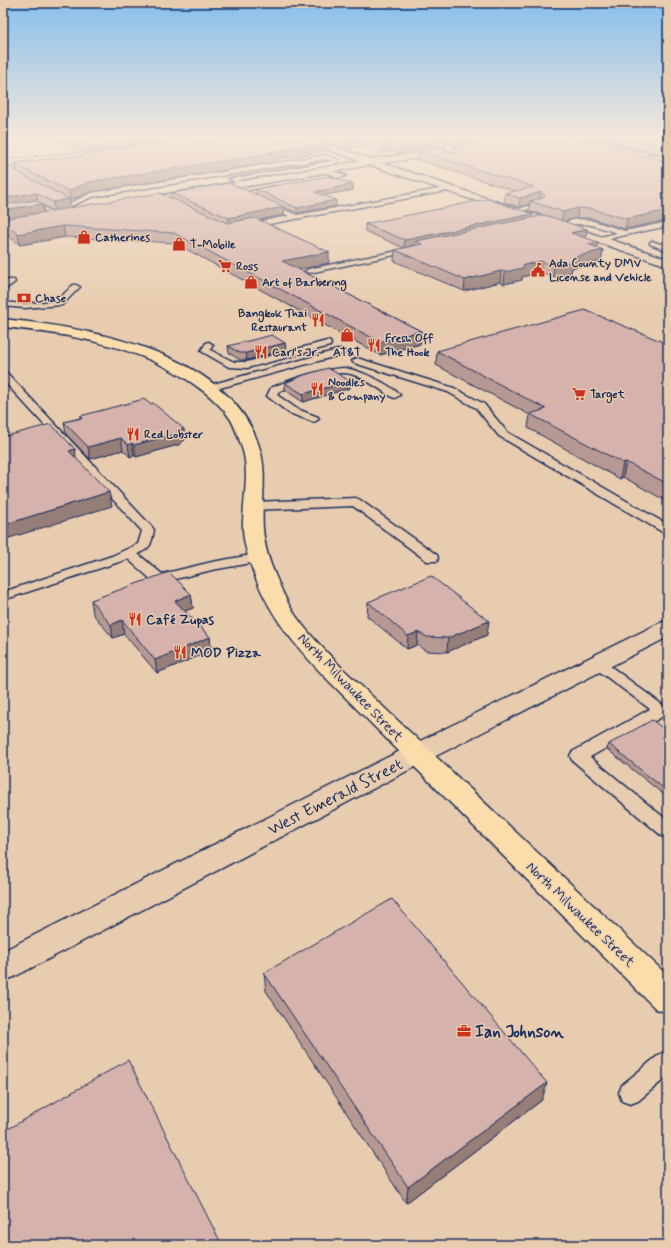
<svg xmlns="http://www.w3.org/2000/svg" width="671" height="1248" viewBox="0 0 671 1248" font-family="Mynerve,sans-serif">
  <rect width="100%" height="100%" fill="#e8ccaf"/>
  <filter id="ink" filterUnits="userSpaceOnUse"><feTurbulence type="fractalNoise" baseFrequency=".025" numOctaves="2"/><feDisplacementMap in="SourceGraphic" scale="8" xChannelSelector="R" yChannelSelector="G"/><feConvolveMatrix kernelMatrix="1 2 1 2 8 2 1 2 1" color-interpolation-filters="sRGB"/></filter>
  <g filter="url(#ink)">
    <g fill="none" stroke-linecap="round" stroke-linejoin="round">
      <g stroke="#1b2f5e" stroke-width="3">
        <path id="service" d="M396 137C415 137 445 139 462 150L459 152 433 143Z
          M633 137H645L589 149 586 147Z
          M325 155 339 160 335 164 238 180 246 184 243 186 229 179 333 161 325 159 92 197 71 206 66 205 91 193Z
          M34 162 36 163V165L11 169 20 175 21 176 18 178 3 168Z
          M324 168 345 175 346 176 313 182V180L336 176 322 171 321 170Z
          M275 186 277 187V189L246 195 243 193Z
          M450 187 453 189 452 190 247 228 244 226 247 224 289 216 266 206V204L268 203 297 215Z
          M539 203 542 205 541 206 514 213 511 211Z
          M38 204 59 216 54 217 37 208 3 214V210Z
          M577 219 590 220 625 231 668 222V226L598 241 595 239 596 238 617 233C590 224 586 221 557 227L554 225Z
          M652 241 668 247V251L650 244V242Z
          M412 248 416 250 414 251 309 273 305 271 309 269Z
          M8 280H14L15 282 3 291V285Z
          M73 285H76L80 287 62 305 24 308 3 306V302L24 304 57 301Z
          M327 341 330 342 331 344 330 346 247 368 229 367 201 351 206 343 209 342 213 345 210 350 234 362H247Z
          M341 349 344 350 345 352 344 354 209 391 204 388 206 386Z
          M357 358 454 388 484 404 507 432 668 525V534L664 533 499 436 476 408 448 392 354 363 352 361Z
          M343 368C358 369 390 384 400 395L395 398 392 397C379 389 365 378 351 374 331 369 296 383 278 392L277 395 297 409 318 417 319 419 314 422 289 413 267 396 271 388C294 378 318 370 343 368Z
          M3 371 6 372 152 527 154 530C151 544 152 547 138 554L162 574 212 562 257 554 262 555 263 558 262 561 212 570 159 583 154 582 128 559 3 600V592L112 556 138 544 142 531 3 380Z
          M356 498 360 500 437 555 438 558 437 561H427L353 506 253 510 249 509 247 506 249 503 253 502Z
          M597 658 602 660 668 709 667 714 590 757 668 821V838L662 836 572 760 570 756 572 752 650 709 592 666 590 663 592 660Z
          M668 1051V1076L638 1101 630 1104 622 1101 619 1093 622 1085 660 1054Z"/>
      </g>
      <g stroke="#1b2f5e" stroke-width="3">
        <path id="tertiary" d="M293 137H305L371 159 545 137 591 140 668 158V164L591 144 550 141 382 163 668 259V266L370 165 139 205 134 202 139 199 360 161Z"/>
      </g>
      <g stroke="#1b2f5e" stroke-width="3">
        <path id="secondary" d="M668 621V637L426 761 14 977 3 981V951L408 747 660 623Z"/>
      </g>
      <g stroke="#1b2f5e" stroke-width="3">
        <path id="primary" d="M3 319C90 328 235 352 261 453 267 477 261 503 263 528 264 545 269 561 276 577 281 588 285 599 292 610 305 631 324 649 341 667L668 976V1013L656 1009 325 677C295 645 273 620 256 579 250 563 244 547 243 530 242 505 250 476 243 451 240 442 236 429 231 420 222 406 208 394 195 385 139 345 69 334 3 327Z"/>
      </g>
      <path stroke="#1b2f5e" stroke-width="1.5" stroke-dasharray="1.5 1.5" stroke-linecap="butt" d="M304 316 307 315"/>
      <use href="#service" fill="#e8ccaf" fill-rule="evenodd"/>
      <use href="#tertiary" fill="#e8ccaf" fill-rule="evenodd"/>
      <use href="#secondary" fill="#e8ccaf" fill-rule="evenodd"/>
      <use href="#primary" fill="#faddab" fill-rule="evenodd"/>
      <g stroke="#1b2f5e" stroke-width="1.5">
        <path id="rail" d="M441 141 461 145
          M3 160 94 150"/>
      </g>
      <use href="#rail" stroke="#e8ccaf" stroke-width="1" stroke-dasharray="3.5" stroke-linecap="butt"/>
    </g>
    <path fill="#b79993" stroke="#1b2f5e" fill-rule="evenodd" d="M58 137H312L316 139V137H533L511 140 668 162V220L625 229 590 218H577L563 221 586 238 597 248 603 250 601 261 572 268 571 273 553 277 540 272 522 277V280L504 284 500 282 464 291 394 261 395 250 404 248 365 231V224L533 214 532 218 543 215 529 211 530 204 519 207 504 202 505 193 515 191 418 160V152L400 154 392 151 382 153 364 146 345 149 328 143V151L274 159V162L91 192 70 200H69L71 208 171 198V193L256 194V189L353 184V190L324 195 336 206 297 213 284 207V215L260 220 329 263 298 269 421 331 420 344 380 355 175 243 65 237 20 245 3 232V164L21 175 17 172 16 163 89 155 58 139ZM444 141 458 146H454V153L440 149 444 148ZM43 205 49 209 53 211 44 212Z
      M580 137H668V156L618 145 619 139 604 141Z
      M285 343 286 350 247 360H240L229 353 228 346Z
      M668 344V502L623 477 620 479 528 428 530 415 436 365 437 351Z
      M350 381V388L303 402 285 390V383Z
      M80 416 185 440 181 442V444L136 457 134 455 130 457 123 450 90 459 66 434 64 422 80 418Z
      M191 594 193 608 185 611 210 637 211 651 157 673 124 634 113 638 93 614 91 600Z
      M368 602 487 635 447 652 426 651 417 645 407 649 367 616Z
      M668 732V798L607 749 609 744Z
      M264 973 542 1100 406 1203 266 991Z"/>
    <path fill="#957d78" stroke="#1b2f5e" d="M171 137H241L99 151V154L90 155 89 147Z
      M469 137H533L459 147V138Z
      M605 137H619V139L604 141Z
      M365 138 364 146 345 149V141Z
      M444 140V148L400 154V146Z
      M328 143V151L274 159V162L91 192 70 200 69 191 89 182 269 152Z
      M392 143V151L382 153 383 144Z
      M353 184V190L315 197V192Z
      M541 192 540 202 530 201V204L519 207 520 198Z
      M36 193 38 203 3 208V198Z
      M69 199 71 209 54 212 53 202Z
      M336 200V206L297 213V208Z
      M42 204 44 213 3 220V210Z
      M284 207V215L229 226V218Z
      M578 208 577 218 561 222 563 212Z
      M668 210V220L625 229 627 219Z
      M533 214 532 221 416 241 415 245 404 248 405 240Z
      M63 226 65 237 20 245 18 234Z
      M587 229 586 240 571 233Z
      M598 242 597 251 603 250 601 261 572 268 571 273 553 277 554 266 574 257 588 244Z
      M329 252V263L283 273 282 261Z
      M541 261 540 272 522 277V280L504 284 505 272 524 265Z
      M501 271 500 282 464 291 465 280Z
      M421 331 420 344 380 355V342Z
      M285 343 286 350 247 360 246 353Z
      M350 381V388L303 402V394Z
      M184 429 185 440 181 442V444L136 457 134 445Z
      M121 438 123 450 90 459 88 447Z
      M132 443 134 455 130 457 128 445Z
      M75 449 77 463 69 451Z
      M626 462 623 477 620 479 623 463Z
      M109 492 112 506 3 540V525Z
      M191 594 193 608 177 614 175 601Z
      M122 620 124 634 113 638 111 625Z
      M489 621 487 635 447 652 448 638Z
      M418 632 417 645 407 649 408 636Z
      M210 637 211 651 157 673 155 660Z
      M3 679 5 685 3 686Z
      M547 1083 542 1100 406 1203 408 1187Z"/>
    <path fill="#d5b2ab" stroke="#1b2f5e" d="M69 137H171L89 147Z
      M218 137H312L328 143 269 152 273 153 89 182 69 191 24 169 16 163 102 153 99 151Z
      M335 137H436L444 140 400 146 392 143 383 144 365 138 345 141Z
      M456 137H469L459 138Z
      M622 137H668V148Z
      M562 138 602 144 668 162V210L627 219 592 209 578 208 563 212 530 201 543 198 545 195 541 192 520 198 505 193 534 187 418 151 439 148 457 154 461 152 462 150 454 146 506 140 522 141Z
      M3 164H6L19 173 69 199 53 202 36 193 3 198Z
      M328 176 353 184 315 192 336 200 297 208 256 189Z
      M230 183 284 207 229 218 171 193Z
      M160 193 227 223 255 218 329 252 282 261 421 331 380 342 174 233 63 226 18 234 3 223V219Z
      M487 199 533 214 405 240 365 224Z
      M35 200 42 204 3 210V205Z
      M545 215 587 229 571 233 598 242 588 244 603 250 574 257 573 261 554 266 541 261 524 265 523 268 505 272 501 271 465 280 395 250 422 244 416 241Z
      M585 310 668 344V484L626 462 623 463 530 414 546 409 437 351Z
      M272 335 285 343 246 353H240L228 346Z
      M328 368 350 381 303 394 285 383 304 375Z
      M144 399 150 404 153 403 184 429 177 431 180 433 134 445 132 443 128 445 121 438 88 447 64 422 82 418 80 416Z
      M51 424 75 449 69 451 109 492 3 525V437Z
      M169 572 191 594 175 601 210 637 155 660 122 620 111 625 91 600Z
      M431 576 489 621 448 638 427 637 418 632 408 636 368 602Z
      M652 720 668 732V792L609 744Z
      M392 899 547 1083 408 1187 264 973Z
      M128 1060 222 1245H3V1132Z"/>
  </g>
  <linearGradient id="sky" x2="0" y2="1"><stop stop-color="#87bfed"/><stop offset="0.44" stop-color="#f5e8db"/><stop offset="1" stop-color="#f5e8db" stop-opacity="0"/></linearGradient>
  <rect width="671" height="312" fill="url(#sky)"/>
  <defs>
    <g id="shop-bare" transform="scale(1.08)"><path d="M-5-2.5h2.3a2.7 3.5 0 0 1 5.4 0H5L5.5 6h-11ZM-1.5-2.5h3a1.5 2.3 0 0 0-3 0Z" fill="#c8321e" stroke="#e8ccaf" stroke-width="2.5" paint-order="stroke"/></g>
    <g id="supermarket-bare" transform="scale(1.08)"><path d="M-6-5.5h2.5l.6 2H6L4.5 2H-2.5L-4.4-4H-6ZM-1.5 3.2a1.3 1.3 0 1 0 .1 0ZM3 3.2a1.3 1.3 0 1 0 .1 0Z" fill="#c8321e" stroke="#e8ccaf" stroke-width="2.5" paint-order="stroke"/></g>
    <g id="civic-bare" transform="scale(1.08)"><path d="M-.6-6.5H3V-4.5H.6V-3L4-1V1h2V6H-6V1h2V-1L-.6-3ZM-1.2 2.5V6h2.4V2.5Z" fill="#c8321e" stroke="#e8ccaf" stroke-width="2.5" paint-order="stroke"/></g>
    <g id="bank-bare" transform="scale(1.08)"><path d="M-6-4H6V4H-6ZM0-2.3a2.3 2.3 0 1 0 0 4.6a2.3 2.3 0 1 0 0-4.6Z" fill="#c8321e" stroke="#e8ccaf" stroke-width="2.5" paint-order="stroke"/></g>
    <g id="restaurant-bare" transform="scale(1.08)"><path d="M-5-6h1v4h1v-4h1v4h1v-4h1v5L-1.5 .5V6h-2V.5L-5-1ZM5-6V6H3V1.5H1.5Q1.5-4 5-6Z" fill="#c8321e" stroke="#e8ccaf" stroke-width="2.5" paint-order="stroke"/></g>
    <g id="office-bare" transform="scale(1.08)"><path d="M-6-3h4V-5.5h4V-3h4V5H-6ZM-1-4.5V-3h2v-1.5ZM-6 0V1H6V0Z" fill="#c8321e" stroke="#e8ccaf" stroke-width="2.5" paint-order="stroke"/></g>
  </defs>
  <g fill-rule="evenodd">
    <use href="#shop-bare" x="84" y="237"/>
    <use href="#shop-bare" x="179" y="244"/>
    <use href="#supermarket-bare" x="225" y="266"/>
    <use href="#civic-bare" x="538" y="270"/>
    <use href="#shop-bare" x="251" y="282"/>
    <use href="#bank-bare" x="24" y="298"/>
    <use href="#restaurant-bare" x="318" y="320"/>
    <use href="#shop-bare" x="347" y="335"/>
    <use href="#restaurant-bare" x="374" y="345"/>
    <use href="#restaurant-bare" x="261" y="352"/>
    <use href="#restaurant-bare" x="317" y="389"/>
    <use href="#supermarket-bare" x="579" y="394"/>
    <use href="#restaurant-bare" x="133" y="434"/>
    <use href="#restaurant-bare" x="135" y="619"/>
    <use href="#restaurant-bare" x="180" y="652"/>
    <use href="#office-bare" x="464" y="1031"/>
  </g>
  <g text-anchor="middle" stroke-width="3" stroke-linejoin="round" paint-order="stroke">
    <g font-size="12" font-weight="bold" fill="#1b2f5e" stroke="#e8ccaf" text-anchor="start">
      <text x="95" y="241">Catherines</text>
      <text x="190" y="248">T-Mobile</text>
      <text x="549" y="267">Ada County DMV<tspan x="549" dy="14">License and Vehicle</tspan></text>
      <text x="236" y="270">Ross</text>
      <text x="262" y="286">Art of Barbering</text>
      <text x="35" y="302">Chase</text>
      <text x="307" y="317" text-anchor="end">Bangkok Thai<tspan x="307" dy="14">Restaurant</tspan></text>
      <text x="385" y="342">Fresh Off<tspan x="385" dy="14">The Hook</tspan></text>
      <text x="272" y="356">Carl's Jr.</text>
      <text x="347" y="356" text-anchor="middle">AT&amp;T</text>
      <text x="328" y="386">Noodles<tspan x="328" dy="14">&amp; Company</tspan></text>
      <text x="590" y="398">Target</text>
      <text x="144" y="438">Red Lobster</text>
    </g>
    <g font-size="14" font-weight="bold" fill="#1b2f5e" stroke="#e8ccaf" text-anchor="start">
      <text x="146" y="624">Café Zupas</text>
      <text x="191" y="657">MOD Pizza</text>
    </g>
    <g font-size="14" fill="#1b2f5e" stroke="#e8ccaf">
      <text transform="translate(351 687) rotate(46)" y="5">North Milwaukee Street</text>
      <text transform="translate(581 914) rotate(44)" y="5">North Milwaukee Street</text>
    </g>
    <g font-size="17" fill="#1b2f5e" stroke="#e8ccaf">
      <text transform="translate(335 796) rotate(-27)" y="6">West Emerald Street</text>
    </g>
    <g font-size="17" font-weight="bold" fill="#1b2f5e" stroke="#e8ccaf" text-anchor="start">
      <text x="475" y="1037">Ian Johnson</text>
    </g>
  </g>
  <rect width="671" height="1248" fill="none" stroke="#e8ccaf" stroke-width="16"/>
  <rect x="8" y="8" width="655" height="1232" fill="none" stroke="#1b2f5e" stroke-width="1.5" filter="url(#ink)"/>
</svg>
